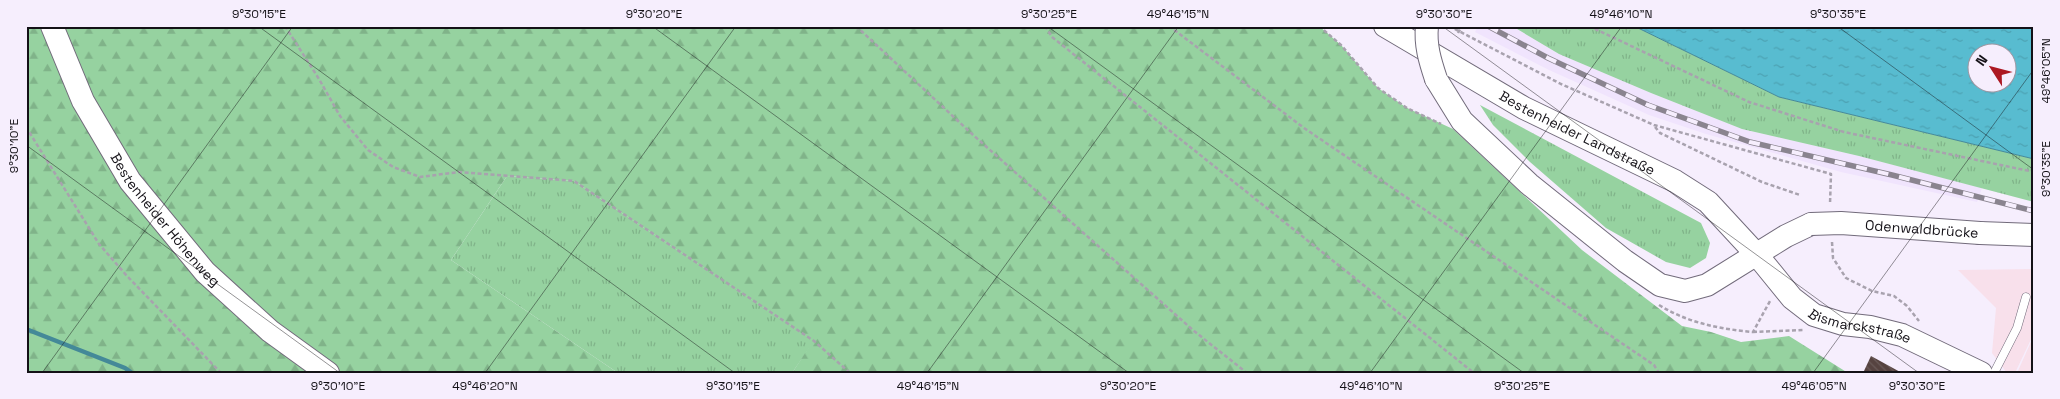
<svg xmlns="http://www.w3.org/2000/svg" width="2060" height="399" viewBox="0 0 2060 399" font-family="'Space Grotesk',sans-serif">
  <defs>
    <pattern id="grass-tufts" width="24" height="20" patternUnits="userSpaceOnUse" patternTransform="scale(1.25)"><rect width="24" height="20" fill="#96d2a0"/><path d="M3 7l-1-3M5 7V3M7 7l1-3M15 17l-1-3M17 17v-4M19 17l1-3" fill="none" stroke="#80b389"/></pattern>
    <pattern id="forest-firs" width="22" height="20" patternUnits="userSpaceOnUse" patternTransform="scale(1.25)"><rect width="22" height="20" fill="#96d2a0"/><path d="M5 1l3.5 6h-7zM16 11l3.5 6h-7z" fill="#80b389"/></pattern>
    <pattern id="water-ripples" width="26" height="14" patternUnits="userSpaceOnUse" patternTransform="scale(1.25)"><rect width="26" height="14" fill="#58bcd0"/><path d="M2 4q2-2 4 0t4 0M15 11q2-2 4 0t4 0" fill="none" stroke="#4ca1b2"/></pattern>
    <pattern id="building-back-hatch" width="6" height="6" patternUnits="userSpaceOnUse" patternTransform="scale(1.25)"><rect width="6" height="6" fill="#564340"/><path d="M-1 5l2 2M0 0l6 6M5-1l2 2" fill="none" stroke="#6a5a58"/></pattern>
  </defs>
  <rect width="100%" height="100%" fill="#f6eefd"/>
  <path fill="#f8e0eb" d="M2034 269V333L2015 373H2007L1992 353 1996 308 1958 270Z
    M2034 335V373H2017Z"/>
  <path fill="#f0e4fd" d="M1478 26H1512L1559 54 1651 93 1742 129 1859 156 1982 188 1977 202 1841 172 1706 134 1649 115 1549 70 1475 32Z"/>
  <path fill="url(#grass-tufts)" d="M1512 26H1634L1779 97 2034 159V202L1859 156 1742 129 1651 93 1559 54Z
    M1480 105 1701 223 1710 243 1706 258 1690 268 1666 262 1606 228 1530 162 1493 125Z
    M507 176 574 181 814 341 792 373H618L451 260Z"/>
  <path fill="url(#forest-firs)" d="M26 26H1319L1341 45 1378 88 1407 108 1453 129 1582 250 1682 326 1711 332 1741 342 1789 336 1848 373H792L813 341 574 181 507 176 451 260 618 373H26Z"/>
  <path fill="url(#water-ripples)" stroke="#448998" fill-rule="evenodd" d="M1634 26H2034V159L1779 97ZM1978 52H2008V82H1978Z"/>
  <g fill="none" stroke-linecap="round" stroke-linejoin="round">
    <path stroke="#448998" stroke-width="4.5" d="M26 329 125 368 132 373"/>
  </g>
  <path fill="url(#building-back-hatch)" d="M1871 356 1902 373H1863Z"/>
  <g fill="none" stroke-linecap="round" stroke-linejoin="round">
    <g stroke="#726b7b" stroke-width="9">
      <path id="lane" d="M1994 373 2017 328 2026 297"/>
    </g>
    <g stroke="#726b7b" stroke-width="24">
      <g id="secondary">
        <path id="s1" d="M52 26 83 101 130 181 205 272 270 331 328 373"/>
        <path id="s2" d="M1385 26 1524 108 1675 181 1708 202 1757 255 1792 298 1814 315 1843 324 1870 327 1902 335 1981 373"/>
        <path d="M1436 79 1462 121 1529 184 1625 261 1660 285 1685 291 1707 285 1786 236 1811 224"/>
        <path d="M1980 233 2034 235"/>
      </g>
    </g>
    <path stroke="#a8a2ae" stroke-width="2.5" stroke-dasharray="4 2.5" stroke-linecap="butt" d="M285 26 319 79 340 116 368 150 393 167 420 177 459 172 574 181 814 341 850 373
      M856 26 972 134 1194 331 1247 373
      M1045 26 1052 37 1474 373
      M1169 26 1304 128 1654 365 1659 373
      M1319 26 1341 45 1378 88 1407 108 1441 124
      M1449 26 1561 84 1654 125 1831 174 1830 204
      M1589 26 1749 102 1844 132 2034 172
      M1458 33 1462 26
      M26 127 99 244 127 276 221 373
      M1655 127 1660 133 1762 182 1800 195
      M1832 242 1833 258 1846 278 1872 291 1894 296 1907 306 1919 321
      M1659 305C1688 323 1720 329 1753 332L1770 301
      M1753 332 1804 330"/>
    <use href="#lane" stroke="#fff" stroke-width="8"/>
    <use href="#secondary" stroke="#fff" stroke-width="22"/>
    <g stroke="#8a848f" stroke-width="5.5">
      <path id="rail" d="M1488 26 1548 58 1648 105 1750 142 1892 175 2034 211"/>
    </g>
    <use href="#rail" stroke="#f6eefd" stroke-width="4" stroke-dasharray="11" stroke-linecap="butt"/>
    <g stroke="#726b7b" stroke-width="24" stroke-linecap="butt">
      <g id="secondary-bridge">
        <path d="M1427 26C1425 45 1430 61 1436 79"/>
        <path id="s3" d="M1811 224 1841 223 1980 233"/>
      </g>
    </g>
    <use href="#secondary-bridge" stroke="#fff" stroke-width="22"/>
  </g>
  <path fill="none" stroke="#141117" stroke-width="1" stroke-opacity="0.45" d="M258 26 735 373M652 26 1129 373M1047 26 1524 373M1442 26 1919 373M1837 26 2034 170M26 145 340 373M42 373 293 26M485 373 736 26M927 373 1179 26M1370 373 1622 26M1813 373 2034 69"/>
  <g text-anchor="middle" stroke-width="5" stroke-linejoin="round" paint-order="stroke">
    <g font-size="14" fill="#141117" stroke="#f6eefd">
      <text dy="5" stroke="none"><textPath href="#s2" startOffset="220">Bestenheider Landstraße</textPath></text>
      <text dy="5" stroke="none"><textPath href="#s1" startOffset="226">Bestenheider Höhenweg</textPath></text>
      <text dy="5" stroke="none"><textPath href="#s3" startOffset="111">Odenwaldbrücke</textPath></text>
      <text dy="5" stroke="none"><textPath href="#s2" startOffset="571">Bismarckstraße</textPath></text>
    </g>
  </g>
  <rect width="2060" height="399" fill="none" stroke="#f6eefd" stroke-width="55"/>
  <g transform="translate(1992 68) rotate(306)"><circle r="24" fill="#f6eefd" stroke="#9c96a1"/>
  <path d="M0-4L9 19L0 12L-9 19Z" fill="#ac1822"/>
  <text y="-8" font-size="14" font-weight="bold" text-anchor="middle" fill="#141117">N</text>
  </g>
  <rect x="28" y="28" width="2004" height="344" fill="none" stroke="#141117" stroke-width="2"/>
  <g font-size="12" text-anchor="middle" fill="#141117">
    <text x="259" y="18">9°30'15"E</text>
    <text x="654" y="18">9°30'20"E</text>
    <text x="1049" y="18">9°30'25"E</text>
    <text x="1178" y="18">49°46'15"N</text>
    <text x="1444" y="18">9°30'30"E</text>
    <text x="1621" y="18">49°46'10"N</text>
    <text x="1838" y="18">9°30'35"E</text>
    <text transform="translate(2046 71) rotate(-90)" y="4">49°46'05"N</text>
    <text transform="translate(14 146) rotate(-90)" y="4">9°30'10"E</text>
    <text transform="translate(2046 169) rotate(-90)" y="4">9°30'35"E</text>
    <text x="338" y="390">9°30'10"E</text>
    <text x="485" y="390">49°46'20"N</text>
    <text x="733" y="390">9°30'15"E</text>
    <text x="928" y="390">49°46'15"N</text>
    <text x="1128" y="390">9°30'20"E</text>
    <text x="1371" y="390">49°46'10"N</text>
    <text x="1522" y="390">9°30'25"E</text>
    <text x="1814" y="390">49°46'05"N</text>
    <text x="1917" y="390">9°30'30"E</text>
  </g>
</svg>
